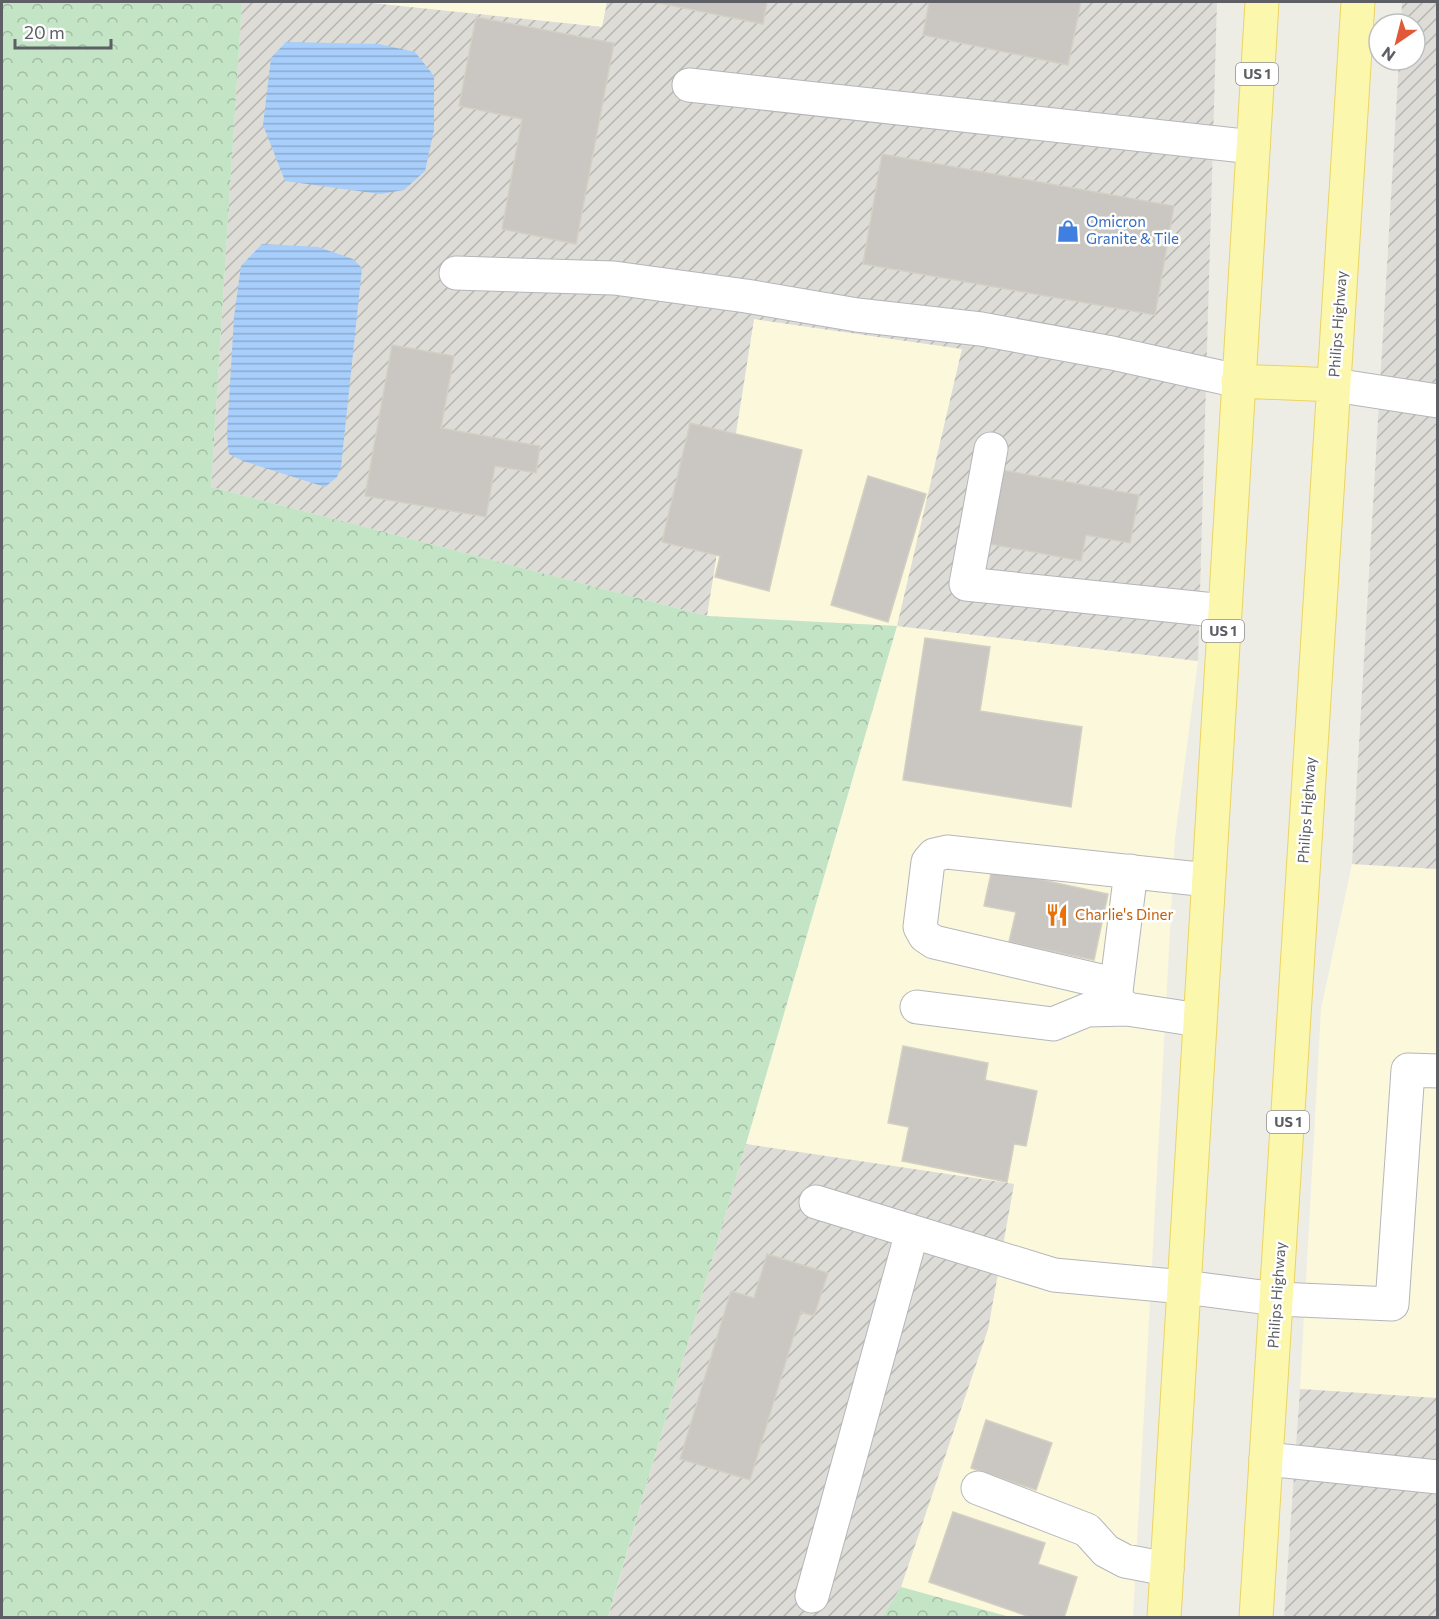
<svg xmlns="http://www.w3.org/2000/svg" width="1439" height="1619" viewBox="0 0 1439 1619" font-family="Commissioner,sans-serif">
  <defs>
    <pattern id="industrial-furrows" width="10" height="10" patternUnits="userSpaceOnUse" patternTransform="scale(1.5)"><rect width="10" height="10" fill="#dddcd7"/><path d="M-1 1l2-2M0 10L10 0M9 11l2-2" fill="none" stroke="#b6b6b2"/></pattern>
    <pattern id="forest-crowns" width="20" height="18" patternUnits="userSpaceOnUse" patternTransform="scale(1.5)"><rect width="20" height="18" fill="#c3e5c6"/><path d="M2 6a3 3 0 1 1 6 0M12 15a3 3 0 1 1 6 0" fill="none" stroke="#a2bda4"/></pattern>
    <pattern id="water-rules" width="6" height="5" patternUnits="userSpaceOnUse" patternTransform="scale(1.5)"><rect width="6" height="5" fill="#a8cefb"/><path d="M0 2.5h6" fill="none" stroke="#8caacf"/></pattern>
  </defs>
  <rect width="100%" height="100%" fill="#eeede5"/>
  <path fill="#fcf8dc" d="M362 2H607L603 27Z
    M754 319 962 349 898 626 1198 661 1175 838 1133 1617H1010L901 1587 988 1329 1014 1184 746 1144 897 626 707 616Z
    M1352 864 1437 869V1398L1300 1389 1321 1009Z"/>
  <path fill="url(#industrial-furrows)" d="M242 2H362L602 27 607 2H1217L1198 661 897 626 962 349 754 319 707 616 211 487Z
    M1402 2H1437V869L1352 864 1399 60H1415V24H1401Z
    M746 1144 1014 1184 988 1329 901 1587 882 1617 608 1618Z
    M1300 1389 1437 1398V1617L1284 1618Z"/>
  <path fill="url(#forest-crowns)" d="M2 2H242L211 487 707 616 897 626 608 1617H2Z
    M901 1587 1010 1617H882Z"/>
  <path fill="url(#water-rules)" d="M286 42 379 44 415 52 434 76V130L425 171 404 190 380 194 285 181 263 125 271 58Z
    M262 244 318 247 353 259 362 268 341 467 337 477 325 487 243 461 229 454 227 435 234 317 241 266Z"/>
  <path fill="#cac7c2" stroke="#d3d0c3" stroke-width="1.5" d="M654 2H767L763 24Z
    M929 2H1081L1068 65 923 35Z
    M476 17 614 43 576 244 502 229 522 119 459 106Z
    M882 154 1174 206 1155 315 863 264Z
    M392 345 454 356 441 428 540 446 536 473 495 466 486 517 365 496Z
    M690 423 802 450 769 591 715 577 720 556 662 542Z
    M1003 470 1139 495 1130 543 1086 535 1081 561 990 544Z
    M868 476 926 494 888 622 831 605Z
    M925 638 990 647 980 711 1082 727 1071 807 903 780Z
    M992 869 1108 894 1094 960 1009 942 1016 912 984 906Z
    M903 1046 988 1063 985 1080 1037 1091 1026 1146 1014 1144 1007 1182 902 1161 909 1127 888 1123Z
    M767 1254 828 1273 814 1316 801 1312 750 1480 680 1459 731 1291 754 1298Z
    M986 1420 1052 1443 1036 1490 971 1468Z
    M953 1512 1045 1543 1038 1564 1077 1577 1064 1618H1033L929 1582Z"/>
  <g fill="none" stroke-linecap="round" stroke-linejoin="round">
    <g stroke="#b5b6bb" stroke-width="35">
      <path id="minor" d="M689 85 1253 147
        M456 273 614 278 746 296 857 315 981 329 1112 353 1238 381
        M1334 385 1438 401
        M991 449 966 584 1224 611
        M1131 871 1116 991 1118 1001 1127 1009 1199 1020
        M1116 991 1101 981 934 942 925 936 920 927 928 862 934 855 947 852 1208 880
        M917 1007 1053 1024 1087 1010 1127 1009
        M816 1202 1054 1275 1184 1287 1277 1299 1392 1304 1408 1070 1438 1071
        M1266 1459 1438 1477
        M978 1488 1087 1530 1106 1551 1125 1561 1167 1569
        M812 1596 912 1232"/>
    </g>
    <g stroke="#ebd461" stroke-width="35">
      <path id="major" d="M1238 381 1334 385
        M1164 1618 1262 2
        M1256 1618 1358 2"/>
    </g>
    <use href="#minor" stroke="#fff" stroke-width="33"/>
    <use href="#major" stroke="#fbf7ad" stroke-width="33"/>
  </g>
  <defs>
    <g id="shop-bare" transform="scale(1.8)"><path d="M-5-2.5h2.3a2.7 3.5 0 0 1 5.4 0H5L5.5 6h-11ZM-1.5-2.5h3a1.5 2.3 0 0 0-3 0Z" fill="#3f7fe0" stroke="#fff" stroke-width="2.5" paint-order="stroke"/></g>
    <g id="restaurant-bare" transform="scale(1.8)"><path d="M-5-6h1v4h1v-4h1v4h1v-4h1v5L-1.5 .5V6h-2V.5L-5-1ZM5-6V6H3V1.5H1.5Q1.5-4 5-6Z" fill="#e8710a" stroke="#fff" stroke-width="2.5" paint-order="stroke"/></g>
  </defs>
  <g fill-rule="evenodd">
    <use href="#shop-bare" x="1068" y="231"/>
    <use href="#restaurant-bare" x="1057" y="915"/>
  </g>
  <g text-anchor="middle" stroke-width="5" stroke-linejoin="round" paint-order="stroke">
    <g fill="#fff" stroke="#8e8f93" stroke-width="1.5">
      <rect x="1236" y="63" width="42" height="22" rx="4.5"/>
      <rect x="1202" y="620" width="42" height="22" rx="4.5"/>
      <rect x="1267" y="1111" width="42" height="22" rx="4.5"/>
    </g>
    <g font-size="14" font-weight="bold" fill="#5d5f65">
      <text x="1257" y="79">US 1</text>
      <text x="1223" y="636">US 1</text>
      <text x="1288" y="1127">US 1</text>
    </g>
    <g font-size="15" fill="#366cbe" stroke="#fff" text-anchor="start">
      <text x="1086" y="227">Omicron<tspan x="1086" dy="17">Granite &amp; Tile</tspan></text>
    </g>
    <g font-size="15" fill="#5d5f65" stroke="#fff">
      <text transform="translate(1338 324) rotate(-86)" y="5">Philips Highway</text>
      <text transform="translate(1307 810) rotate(-86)" y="5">Philips Highway</text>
      <text transform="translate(1277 1295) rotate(-86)" y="5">Philips Highway</text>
    </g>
    <g font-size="15" fill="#c56008" stroke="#fff" text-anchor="start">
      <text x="1075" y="920">Charlie's Diner</text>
    </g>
  </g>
  <rect width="1439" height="1619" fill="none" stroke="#5d5f65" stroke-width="6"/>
  <g transform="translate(1397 42) rotate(215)"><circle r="28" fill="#ffffff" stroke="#bebfc1" stroke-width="1.5"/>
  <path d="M0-4.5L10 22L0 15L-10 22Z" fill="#e15838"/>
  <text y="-9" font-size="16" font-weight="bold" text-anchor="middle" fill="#5d5f65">N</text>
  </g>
  <path d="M15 39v9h96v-9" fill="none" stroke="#5d5f65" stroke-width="3"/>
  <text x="24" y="39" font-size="18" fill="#5d5f65" stroke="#ffffff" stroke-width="4.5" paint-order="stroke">20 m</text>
</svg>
